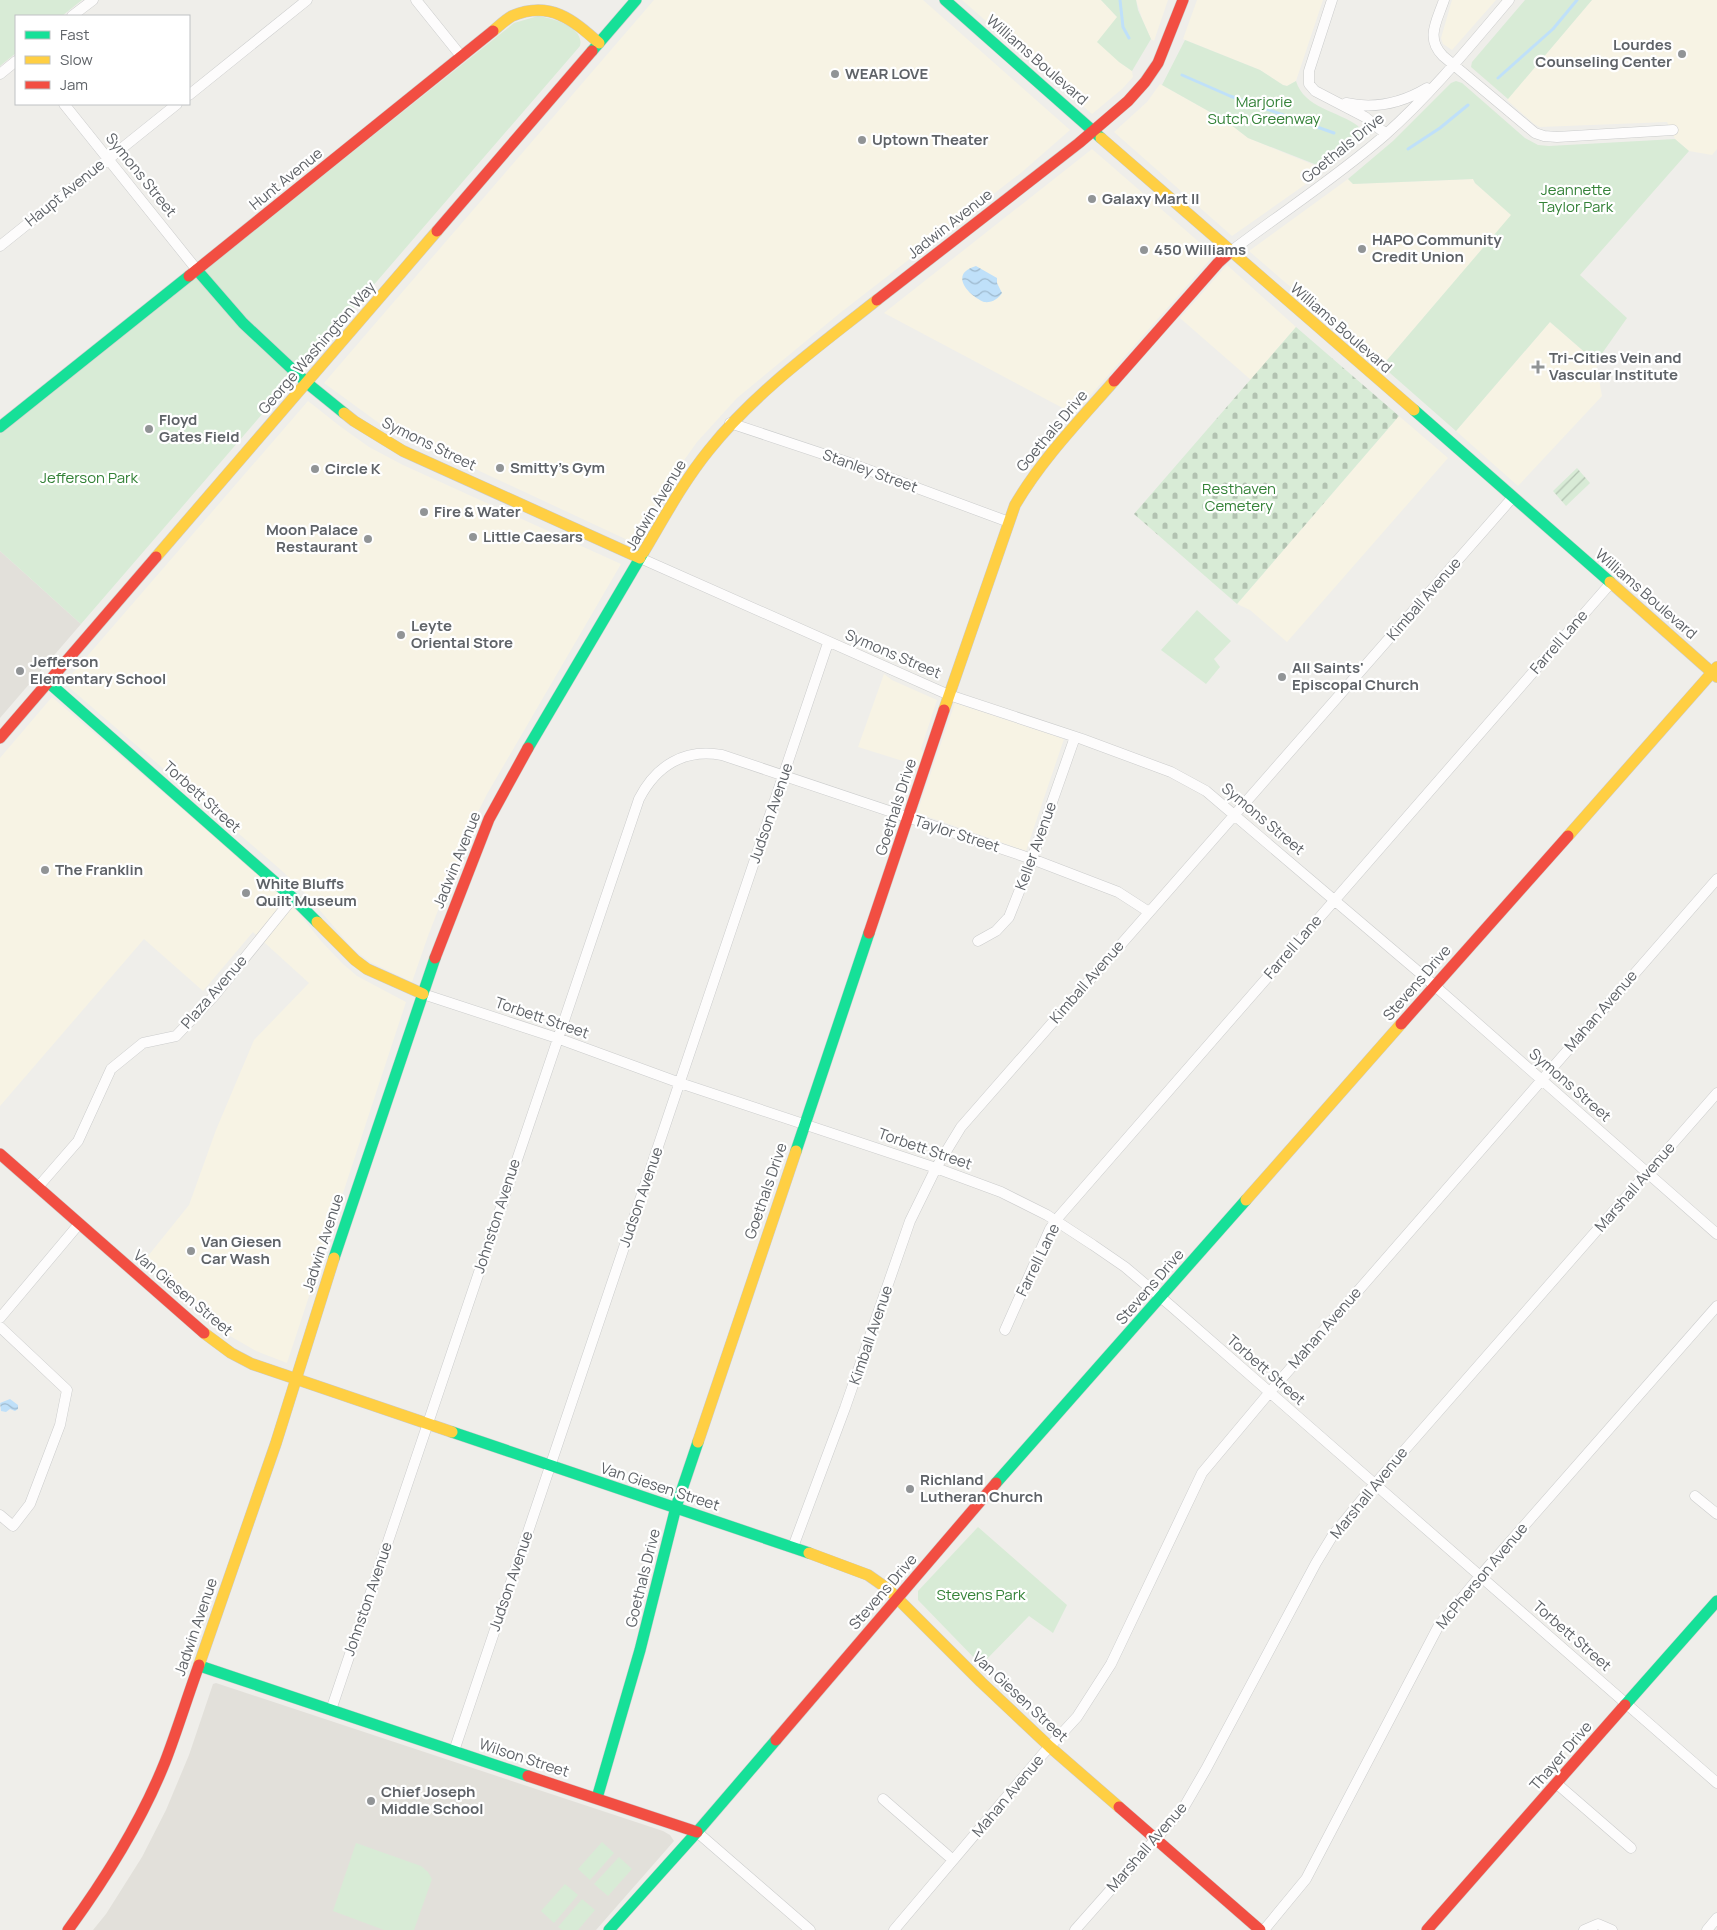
<svg xmlns="http://www.w3.org/2000/svg" width="1717" height="1930" viewBox="0 0 1717 1930" font-family="Manrope,sans-serif">
  <defs>
    <pattern id="cemetery-stones" width="16" height="16" patternUnits="userSpaceOnUse" patternTransform="scale(1.25)"><rect width="16" height="16" fill="#d8ebd6"/><path d="M2 7V4a2 2 0 0 1 4 0v3zM10 15v-3a2 2 0 0 1 4 0v3z" fill="#b2c2b1"/></pattern>
    <pattern id="garden-furrows" width="10" height="10" patternUnits="userSpaceOnUse" patternTransform="scale(1.25)"><rect width="10" height="10" fill="#d8ebd6"/><path d="M-1 1l2-2M0 10L10 0M9 11l2-2" fill="none" stroke="#b2c2b1"/></pattern>
    <pattern id="water-waves" width="16" height="10" patternUnits="userSpaceOnUse" patternTransform="scale(1.25)"><rect width="16" height="10" fill="#bfe0f9"/><path d="M0 5q4-4 8 0t8 0" fill="none" stroke="#9eb9cd"/></pattern>
  </defs>
  <rect width="100%" height="100%" fill="#efeeea"/>
  <path fill="#f7f3e4" d="M654 0H923L1070 130 1022 172 840 313 737 398 697 442 667 484 634 543 383 426 324 383Z
    M962 0H1101L1117 17 1119 62 1132 71 1133 77 1122 89 1092 114Z
    M1136 0H1168L1154 41 1151 39 1143 21Z
    M1197 0H1323L1296 81 1287 86 1283 85 1260 70 1183 39Z
    M1452 0H1496L1452 50 1443 44 1441 38Z
    M1592 0H1717V149L1712 155 1689 151 1675 139 1667 122 1540 127 1534 124 1507 100Z
    M1160 84 1226 121 1248 138 1326 170 1232 236 1114 132 1147 102Z
    M1092 149 1214 255 1074 414 884 313Z
    M1348 179 1353 184 1473 179 1475 183 1512 215 1382 366 1249 251Z
    M1227 265 1296 327 1251 380 1180 318Z
    M1550 322 1596 362 1602 396 1518 486 1456 431Z
    M308 401 341 427 369 447 403 465 621 564 487 794 470 828 428 936 412 982 370 962 353 949 305 893 281 870 64 683Z
    M1399 416 1448 458 1287 642 1250 610 1237 604Z
    M884 674 892 680 937 700 921 749 924 754 919 766 858 747Z
    M52 697 278 891 302 917 321 941 342 963 357 976 406 1002 287 1363 256 1351 225 1333 144 1261 189 1205 216 1130 254 1040 309 983 253 932 203 991 144 939 0 1106V758Z
    M955 703 1064 739 1026 851 917 813Z"/>
  <path fill="#e2e0da" d="M0 551 81 624 0 718Z
    M216 1683 663 1831 670 1835 674 1841 596 1930H93L106 1914 142 1857 166 1810 189 1755 213 1684Z"/>
  <path fill="#d8ebd6" d="M0 0H82L62 16H16V53L0 66Z
    M1101 0H1136L1138 10 1151 39 1132 71 1119 62 1097 42 1117 17Z
    M1525 0H1592L1508 99 1471 67 1472 62Z
    M538 16C552 18 585 27 580 46L81 624 0 551V433L514 23Z
    M1185 40 1260 70 1283 85 1287 86 1296 81C1304 108 1338 111 1358 126L1360 130 1359 140 1322 167 1248 138 1226 121 1162 85Z
    M1456 81 1462 83 1525 138 1538 145 1549 146 1675 139 1689 151 1580 275 1627 318 1596 362 1550 322 1456 431 1382 366 1511 215 1475 183 1473 179 1353 184 1348 179 1393 141 1451 83Z
    M1197 610 1231 641 1214 659 1220 667 1206 684 1161 650Z
    M978 1527 1067 1605 1053 1633 1029 1616 981 1665 918 1600V1591Z
    M602 1842 614 1853 590 1880 578 1869Z
    M356 1843 421 1866 428 1872 432 1879 414 1930H384L333 1911Z
    M619 1857 632 1869 608 1896 594 1884Z
    M565 1884 578 1895 554 1923 541 1911Z
    M582 1899 595 1910 578 1930H562L558 1927Z"/>
  <path fill="url(#cemetery-stones)" d="M1296 327 1399 416 1237 604 1134 514Z"/>
  <path fill="url(#garden-furrows)" d="M1577 468 1590 483 1566 506 1553 491Z"/>
  <path fill="url(#water-waves)" d="M976 266 997 278V283L1002 293C998 299 992 303 984 302 969 296 948 274 976 266Z
    M10 1399 18 1405V1409L15 1411 10 1409 6 1412 1 1411 0 1403Z"/>
  <g fill="none" stroke-linecap="round" stroke-linejoin="round">
    <path stroke="#bfe0f9" stroke-width="3" d="M1120 0 1123 27 1129 38
      M1182 75 1230 96 1334 133
      M1498 78 1553 29 1577 0
      M1408 149 1440 128 1468 105"/>
    <g stroke="#cbcccc" stroke-width="11">
      <path id="street" d="M416 0 461 56
        M1332 0 1309 71V84L1315 91 1365 117 1386 134
        M1444 0C1437 21 1425 38 1443 56L1535 133 1544 136 1557 137 1673 130
        M72 16 93 0
        M0 74 16 61
        M189 95 307 0
        M1346 103C1374 109 1402 103 1427 88
        M64 104 197 270
        M0 246 177 104
        M1230 252C1281 213 1337 177 1385 135 1431 94 1470 46 1509 0
        M730 423 844 461 1009 522
        M640 558 949 695 1082 739 1171 772 1206 791 1427 979 1717 1234
        M978 941 996 931 1009 917 1032 859 1075 737
        M423 994 557 1038 680 1083 936 1168 1001 1192 1047 1215 1093 1245 1125 1267 1171 1306 1717 1783
        M38 1187 78 1141 111 1069 143 1043 176 1036 214 996 293 898
        M0 1318 79 1224
        M0 1327 67 1390 60 1425 30 1504 13 1526 0 1515
        M1005 1330 1050 1229 1056 1220 1610 584
        M1695 1496 1717 1514
        M793 1547 845 1408 910 1221 936 1168 961 1127 1513 497
        M331 1710 639 799C656 766 684 748 722 755L1032 859 1118 892 1149 912
        M454 1751 828 643
        M1556 1783 1631 1848
        M883 1799 953 1860
        M697 1832 810 1930
        M894 1930 1042 1755 1077 1717 1111 1664 1202 1473 1269 1393 1717 879
        M1075 1930 1184 1807 1206 1769 1316 1563 1333 1535 1374 1485 1717 1093
        M1264 1930 1306 1879 1438 1627 1480 1576 1717 1306
        M1584 1930 1598 1924 1612 1930
        M1707 1930 1717 1918"/>
    </g>
    <g stroke="#cacacb" stroke-width="12">
      <path id="fast" d="M945 0 1101 138
        M592 51 636 0
        M197 270 243 323 307 383 344 413
        M1414 410 1610 582
        M0 427 189 276
        M48 682 293 898 317 922
        M528 748 643 553
        M796 1151 869 933
        M334 1258 435 958
        M452 1432 809 1553
        M996 1483 1246 1200
        M200 1666 528 1776
        M1625 1705 1717 1601
        M597 1798 640 1650 676 1507 698 1442
        M609 1930 697 1832 776 1740"/>
    </g>
    <g stroke="#cacacb" stroke-width="12">
      <path id="slow" d="M493 31C499 26 505 20 512 16 550 0 573 20 599 43
        M1101 138 1414 410
        M344 413 354 421 403 451 640 558
        M643 553C664 518 683 482 709 450 756 391 818 347 877 300
        M156 557 437 231
        M1610 582 1717 677
        M944 710 1015 505C1042 459 1079 421 1114 381
        M1568 836 1717 667
        M317 922 355 960 367 969 423 994
        M1246 1200 1401 1024
        M204 1333 231 1353 252 1364 452 1432
        M698 1442 796 1151
        M809 1553 868 1575 888 1589 981 1682 1050 1747 1119 1807
        M199 1665 276 1443 334 1258"/>
    </g>
    <g stroke="#cacacb" stroke-width="12">
      <path id="jam" d="M437 231 592 51
        M189 276 493 31
        M877 300 1079 143 1128 101 1145 82 1158 63 1183 0
        M1114 381 1218 263 1230 252
        M0 738 156 557
        M869 933 944 710
        M435 958 489 819 528 748
        M1401 1024 1568 836
        M0 1154 204 1333
        M776 1740 996 1483
        M528 1776 697 1832
        M1119 1807 1260 1930
        M68 1930C106 1878 141 1822 165 1762 177 1731 187 1698 199 1665
        M1427 1930 1625 1705"/>
    </g>
    <use href="#street" stroke="#fdfcfc" stroke-width="10"/>
    <use href="#fast" stroke="#16e098" stroke-width="11"/>
    <use href="#slow" stroke="#ffcf43" stroke-width="11"/>
    <use href="#jam" stroke="#f24e42" stroke-width="11"/>
  </g>
  <g fill="#919496" stroke="#fff" stroke-width="2">
    <circle cx="1682" cy="54" r="5"/>
    <circle cx="835" cy="74" r="5"/>
    <circle cx="862" cy="140" r="5"/>
    <circle cx="1092" cy="199" r="5"/>
    <circle cx="1362" cy="249" r="5"/>
    <circle cx="1144" cy="250" r="5"/>
    <path d="M1535.5 359.5h5v5h5v5h-5v5h-5v-5h-5v-5h5z"/>
    <circle cx="149" cy="429" r="5"/>
    <circle cx="500" cy="468" r="5"/>
    <circle cx="315" cy="469" r="5"/>
    <circle cx="424" cy="512" r="5"/>
    <circle cx="473" cy="537" r="5"/>
    <circle cx="368" cy="539" r="5"/>
    <circle cx="401" cy="635" r="5"/>
    <circle cx="20" cy="671" r="5"/>
    <circle cx="1282" cy="677" r="5"/>
    <circle cx="45" cy="870" r="5"/>
    <circle cx="246" cy="893" r="5"/>
    <circle cx="191" cy="1251" r="5"/>
    <circle cx="910" cy="1489" r="5"/>
    <circle cx="371" cy="1801" r="5"/>
  </g>
  <g text-anchor="middle" stroke-width="4.5" stroke-linejoin="round" paint-order="stroke">
    <g font-size="15" font-weight="bold" fill="#5f6368" stroke="#fff" text-anchor="start">
      <text x="1672" y="50" text-anchor="end">Lourdes<tspan x="1672" dy="17">Counseling Center</tspan></text>
      <text x="845" y="79">WEAR LOVE</text>
      <text x="872" y="145">Uptown Theater</text>
      <text x="1102" y="204">Galaxy Mart II</text>
      <text x="1372" y="245">HAPO Community<tspan x="1372" dy="17">Credit Union</tspan></text>
      <text x="1154" y="255">450 Williams</text>
      <text x="1549" y="363">Tri-Cities Vein and<tspan x="1549" dy="17">Vascular Institute</tspan></text>
      <text x="159" y="425">Floyd<tspan x="159" dy="17">Gates Field</tspan></text>
      <text x="510" y="473">Smitty's Gym</text>
      <text x="325" y="474">Circle K</text>
      <text x="434" y="517">Fire &amp; Water</text>
      <text x="358" y="535" text-anchor="end">Moon Palace<tspan x="358" dy="17">Restaurant</tspan></text>
      <text x="483" y="542">Little Caesars</text>
      <text x="411" y="631">Leyte<tspan x="411" dy="17">Oriental Store</tspan></text>
      <text x="30" y="667">Jefferson<tspan x="30" dy="17">Elementary School</tspan></text>
      <text x="1292" y="673">All Saints'<tspan x="1292" dy="17">Episcopal Church</tspan></text>
      <text x="55" y="875">The Franklin</text>
      <text x="256" y="889">White Bluffs<tspan x="256" dy="17">Quilt Museum</tspan></text>
      <text x="201" y="1247">Van Giesen<tspan x="201" dy="17">Car Wash</tspan></text>
      <text x="920" y="1485">Richland<tspan x="920" dy="17">Lutheran Church</tspan></text>
      <text x="381" y="1797">Chief Joseph<tspan x="381" dy="17">Middle School</tspan></text>
    </g>
    <g font-size="15" fill="#5f6368" stroke="#fff">
      <text transform="translate(1037 60) rotate(41)" y="5">Williams Boulevard</text>
      <text transform="translate(1343 148) rotate(-39)" y="5">Goethals Drive</text>
      <text transform="translate(141 175) rotate(51)" y="5">Symons Street</text>
      <text transform="translate(286 179) rotate(-39)" y="5">Hunt Avenue</text>
      <text transform="translate(65 193) rotate(-39)" y="5">Haupt Avenue</text>
      <text transform="translate(950 224) rotate(-38)" y="5">Jadwin Avenue</text>
      <text transform="translate(1341 328) rotate(41)" y="5">Williams Boulevard</text>
      <text transform="translate(317 348) rotate(-49)" y="5">George Washington Way</text>
      <text transform="translate(1052 431) rotate(-50)" y="5">Goethals Drive</text>
      <text transform="translate(429 444) rotate(26)" y="5">Symons Street</text>
      <text transform="translate(870 471) rotate(20)" y="5">Stanley Street</text>
      <text transform="translate(656 505) rotate(-59)" y="5">Jadwin Avenue</text>
      <text transform="translate(1646 594) rotate(41)" y="5">Williams Boulevard</text>
      <text transform="translate(1424 599) rotate(-49)" y="5">Kimball Avenue</text>
      <text transform="translate(1559 642) rotate(-49)" y="5">Farrell Lane</text>
      <text transform="translate(893 654) rotate(23)" y="5">Symons Street</text>
      <text transform="translate(202 797) rotate(42)" y="5">Torbett Street</text>
      <text transform="translate(896 807) rotate(-72)" y="5">Goethals Drive</text>
      <text transform="translate(771 813) rotate(-71)" y="5">Judson Avenue</text>
      <text transform="translate(1263 819) rotate(40)" y="5">Symons Street</text>
      <text transform="translate(957 834) rotate(18)" y="5">Taylor Street</text>
      <text transform="translate(1036 846) rotate(-70)" y="5">Keller Avenue</text>
      <text transform="translate(457 860) rotate(-68)" y="5">Jadwin Avenue</text>
      <text transform="translate(1293 947) rotate(-49)" y="5">Farrell Lane</text>
      <text transform="translate(1087 982) rotate(-49)" y="5">Kimball Avenue</text>
      <text transform="translate(1417 983) rotate(-49)" y="5">Stevens Drive</text>
      <text transform="translate(214 992) rotate(-49)" y="5">Plaza Avenue</text>
      <text transform="translate(1601 1011) rotate(-49)" y="5">Mahan Avenue</text>
      <text transform="translate(542 1018) rotate(19)" y="5">Torbett Street</text>
      <text transform="translate(1570 1085) rotate(41)" y="5">Symons Street</text>
      <text transform="translate(925 1149) rotate(19)" y="5">Torbett Street</text>
      <text transform="translate(1635 1187) rotate(-49)" y="5">Marshall Avenue</text>
      <text transform="translate(766 1191) rotate(-71)" y="5">Goethals Drive</text>
      <text transform="translate(641 1197) rotate(-71)" y="5">Judson Avenue</text>
      <text transform="translate(497 1216) rotate(-72)" y="5">Johnston Avenue</text>
      <text transform="translate(323 1243) rotate(-72)" y="5">Jadwin Avenue</text>
      <text transform="translate(1038 1260) rotate(-64)" y="5">Farrell Lane</text>
      <text transform="translate(1150 1287) rotate(-49)" y="5">Stevens Drive</text>
      <text transform="translate(183 1293) rotate(40)" y="5">Van Giesen Street</text>
      <text transform="translate(1325 1328) rotate(-49)" y="5">Mahan Avenue</text>
      <text transform="translate(871 1335) rotate(-71)" y="5">Kimball Avenue</text>
      <text transform="translate(1266 1370) rotate(41)" y="5">Torbett Street</text>
      <text transform="translate(660 1487) rotate(18)" y="5">Van Giesen Street</text>
      <text transform="translate(1369 1493) rotate(-51)" y="5">Marshall Avenue</text>
      <text transform="translate(1482 1576) rotate(-50)" y="5">McPherson Avenue</text>
      <text transform="translate(643 1578) rotate(-76)" y="5">Goethals Drive</text>
      <text transform="translate(511 1581) rotate(-71)" y="5">Judson Avenue</text>
      <text transform="translate(883 1592) rotate(-49)" y="5">Stevens Drive</text>
      <text transform="translate(368 1599) rotate(-71)" y="5">Johnston Avenue</text>
      <text transform="translate(196 1627) rotate(-71)" y="5">Jadwin Avenue</text>
      <text transform="translate(1572 1636) rotate(41)" y="5">Torbett Street</text>
      <text transform="translate(1020 1697) rotate(43)" y="5">Van Giesen Street</text>
      <text transform="translate(1561 1756) rotate(-49)" y="5">Thayer Drive</text>
      <text transform="translate(524 1758) rotate(18)" y="5">Wilson Street</text>
      <text transform="translate(1008 1796) rotate(-50)" y="5">Mahan Avenue</text>
      <text transform="translate(1147 1847) rotate(-49)" y="5">Marshall Avenue</text>
    </g>
    <g font-size="15" fill="#348238" stroke="#fff">
      <text x="1264" y="107">Marjorie<tspan x="1264" dy="17">Sutch Greenway</tspan></text>
      <text x="1576" y="195">Jeannette<tspan x="1576" dy="17">Taylor Park</tspan></text>
      <text x="89" y="483">Jefferson Park</text>
      <text x="1239" y="494">Resthaven<tspan x="1239" dy="17">Cemetery</tspan></text>
      <text x="981" y="1600">Stevens Park</text>
    </g>
  </g>
  <rect x="15" y="15" width="175" height="90" fill="#ffffff" stroke="#bfc1c3"/>
  <rect x="25" y="31" width="25" height="8" fill="#16e098" stroke="#bfc1c3"/>
  <text x="60" y="40" font-size="15" fill="#5f6368">Fast</text>
  <rect x="25" y="56" width="25" height="8" fill="#ffcf43" stroke="#bfc1c3"/>
  <text x="60" y="65" font-size="15" fill="#5f6368">Slow</text>
  <rect x="25" y="81" width="25" height="8" fill="#f24e42" stroke="#bfc1c3"/>
  <text x="60" y="90" font-size="15" fill="#5f6368">Jam</text>
</svg>
